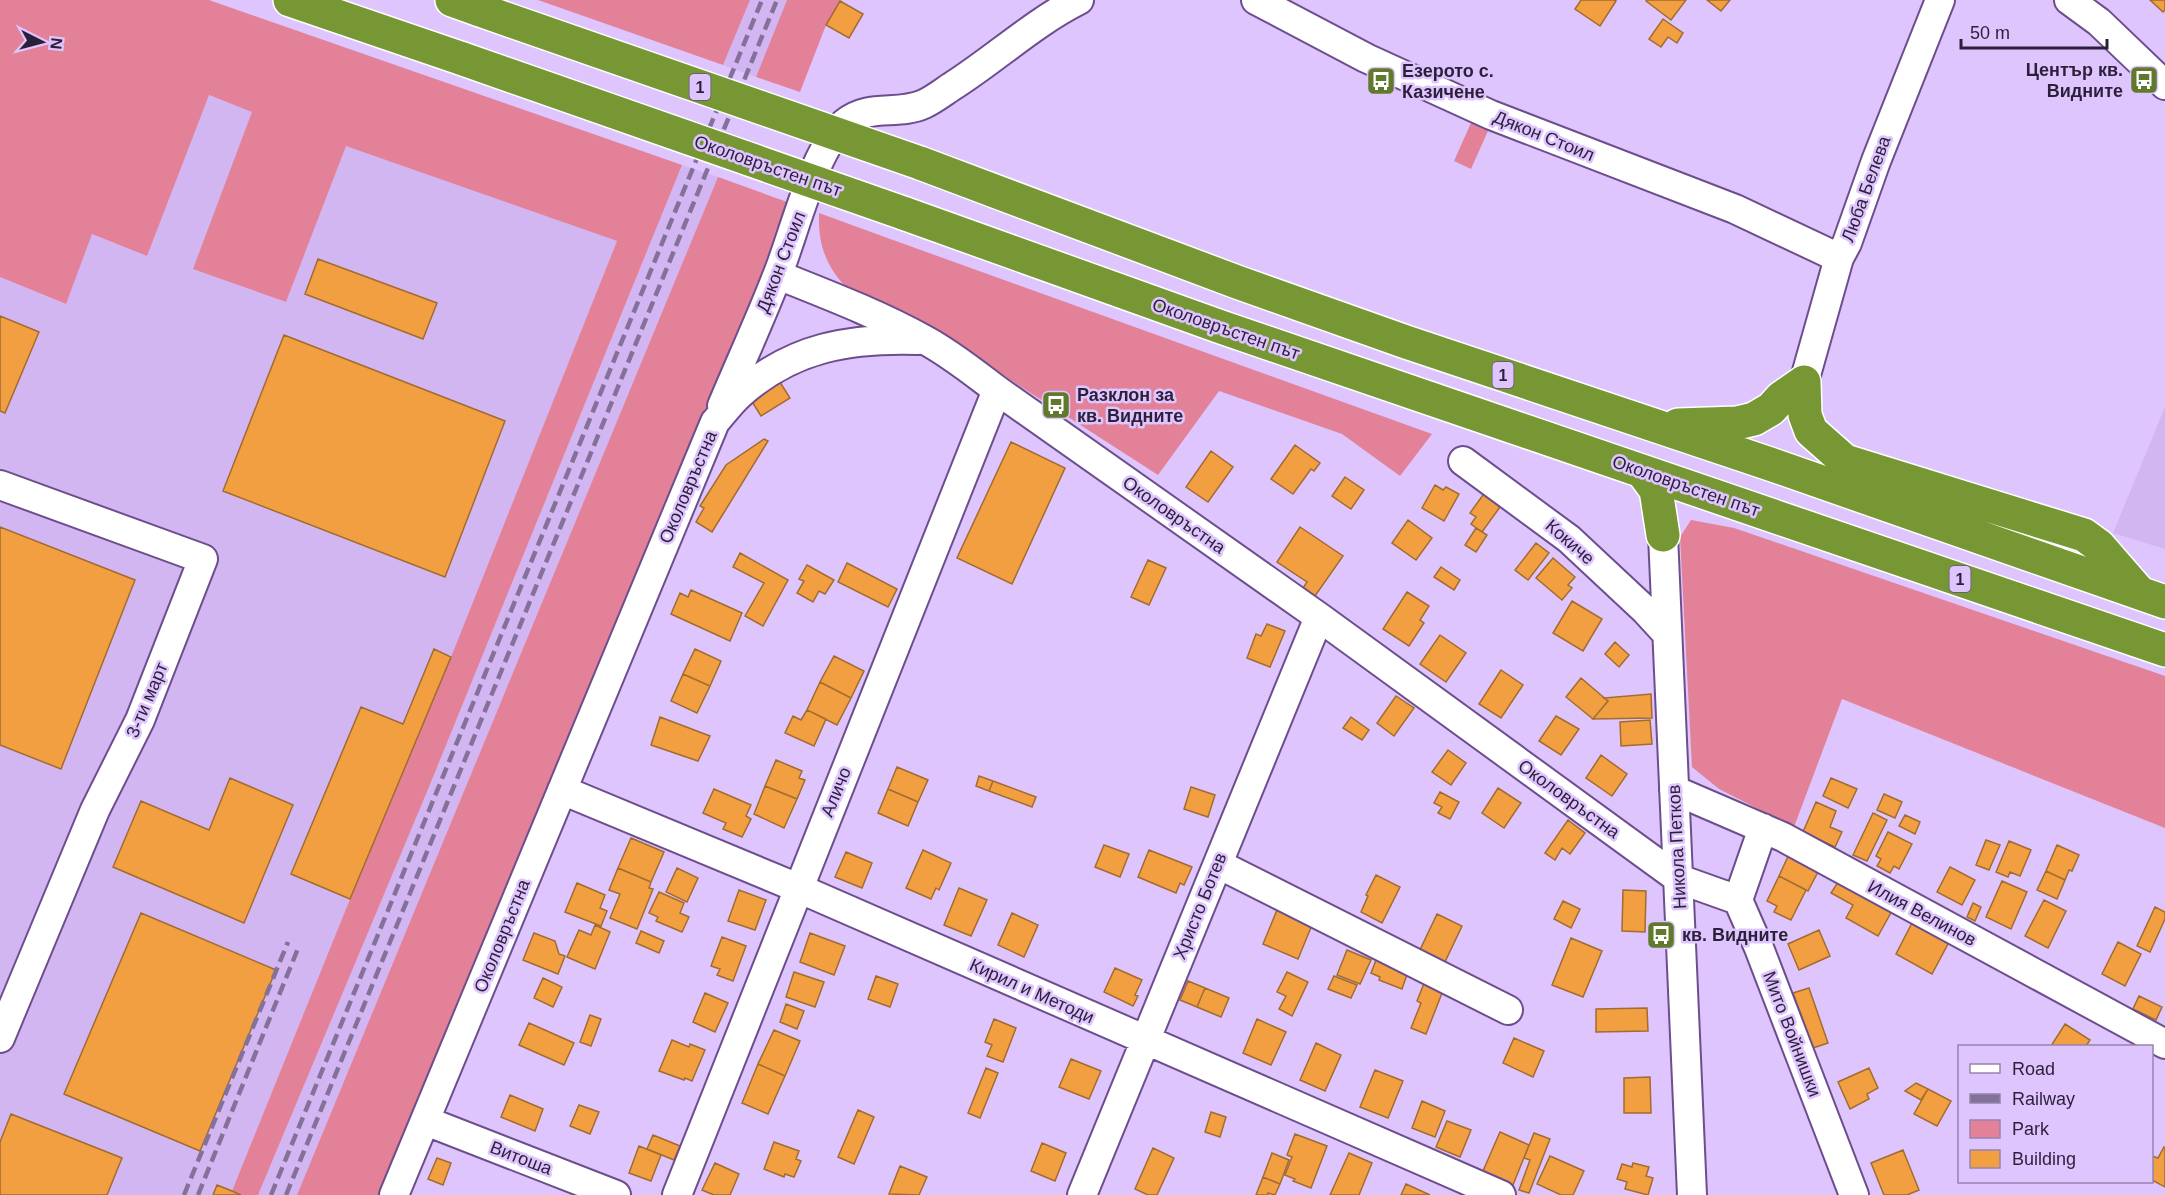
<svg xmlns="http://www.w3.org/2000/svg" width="2165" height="1195" viewBox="0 0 2165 1195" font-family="Helvetica,sans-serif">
  <rect width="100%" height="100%" fill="#dec5fe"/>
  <path fill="#d2b6f2" d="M750 0H787L756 77 723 65Z
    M208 95 253 112 194 268 285 302 346 145 617 241 451 657 350 899 232 1191 241 1195H0V277L65 304 92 234 147 256Z
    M682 165 718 177 297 1195H258L429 787Z
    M2165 407V549L2113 533Z"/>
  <path fill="#e38198" d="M0 0H209L682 165 429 787 258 1195H241L232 1191 350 899 451 657 617 241 346 146 286 302 193 269 252 112 209 95 147 256 92 234 66 304 0 277Z
    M538 0H750L723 65Z
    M787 0H841L826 25 800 92 756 77Z
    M1471 123 1488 131 1471 169 1454 161Z
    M718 177 790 203 772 252 378 1195H297Z
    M819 213 893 240 1432 434 1400 476 1342 434 1219 391 1158 475 925 325 846 287C825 265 818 243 819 213Z
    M1691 520 1734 528 2165 676V828L1842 699 1794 827 1719 789 1692 767 1680 537Z"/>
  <path fill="#f29f42" stroke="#a26b2f" stroke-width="1.5" d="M1581 0H1614L1616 1 1600 26 1575 9Z
    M1647 0H1686L1671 20 1646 1Z
    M1707 0H1730L1721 11Z
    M2150 0H2165V10L2163 12Z
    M840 1 863 14 849 38 826 25Z
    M1663 19 1683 33 1677 43 1668 37 1661 47 1649 39Z
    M318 259 437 303 423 339 305 294Z
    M0 316 39 332 5 413 0 411Z
    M284 335 505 421 445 577 223 491Z
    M778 379 790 398 761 416 749 397Z
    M764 439 768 441 712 532 696 522 704 508 700 506 726 465Z
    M1011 442 1065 468 1012 584 957 558Z
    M1295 445 1320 463 1314 471 1311 469 1293 494 1271 479Z
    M1211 451 1233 467 1208 502 1186 487Z
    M1345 477 1364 490 1351 509 1332 496Z
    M1435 485 1443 490 1446 487 1459 494 1444 521 1422 508Z
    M1488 488 1505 500 1482 532 1471 524 1476 517 1470 513Z
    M1408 520 1432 538 1416 560 1392 543Z
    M0 527 135 580 61 769 0 745Z
    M1300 527 1343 556 1315 596 1303 588 1307 582 1277 562Z
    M1476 528 1487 535 1476 552 1465 545Z
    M1536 543 1549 553 1528 580 1515 570Z
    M740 553 788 580 763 626 745 616 764 583 733 567Z
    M1553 558 1575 577 1568 585 1572 588 1562 600 1536 578Z
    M1148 560 1166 568 1149 605 1131 597Z
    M847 563 897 589 888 607 838 582Z
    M807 565 834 580 825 594 819 591 813 602 797 593 804 581 799 579Z
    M1441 567 1460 580 1454 590 1434 577Z
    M691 590 742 613 730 641 671 614 680 593 688 597Z
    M1407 592 1429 606 1420 620 1424 623 1409 646 1383 629Z
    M1572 601 1602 619 1583 651 1553 633Z
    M1267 624 1285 631 1270 667 1247 658 1256 634 1261 636Z
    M1440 635 1466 653 1446 682 1420 664Z
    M1615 642 1629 655 1619 667 1605 654Z
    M434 649 451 657 350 899 291 874 361 707 403 724Z
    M695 649 721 661 710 686 683 674Z
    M834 656 864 671 851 698 820 682Z
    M1501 670 1523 685 1501 718 1479 704Z
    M683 674 710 686 697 713 671 701Z
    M1581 678 1608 701 1593 719 1566 697Z
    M820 682 851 698 837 725 807 710Z
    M1651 694 1652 718 1593 719 1608 701 1604 698Z
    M1396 696 1414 708 1394 736 1377 723Z
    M807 710 826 719 814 746 785 733 793 716 801 720Z
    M1556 716 1579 729 1561 755 1539 741Z
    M660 717 710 736 698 761 651 745Z
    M1351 717 1369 730 1362 740 1343 728Z
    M1650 720 1652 744 1621 746 1620 722Z
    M1448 750 1466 763 1451 785 1432 772Z
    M1601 755 1627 774 1612 796 1586 778Z
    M776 760 802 771 799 778 805 780 797 799 765 786Z
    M897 767 928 780 918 802 888 789Z
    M979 776 993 781 989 791 976 786Z
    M230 778 293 805 244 923 113 867 141 801 209 830Z
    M1831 778 1857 789 1848 808 1823 796Z
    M993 781 1036 797 1032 807 989 791Z
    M765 786 797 799 784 828 754 814Z
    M1191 787 1215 795 1208 817 1184 809Z
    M1498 788 1521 803 1504 828 1482 813Z
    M714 789 751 805 746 816 751 819 742 837 723 829 726 823 703 813Z
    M888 789 918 802 908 826 878 813Z
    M1440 792 1459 802 1450 819 1438 813 1442 807 1434 803Z
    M1884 794 1902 802 1895 818 1877 810Z
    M1816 802 1836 811 1830 827 1842 832 1835 847 1803 832Z
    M1873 813 1887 820 1867 861 1853 855Z
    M1905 815 1920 822 1915 834 1899 826Z
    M1568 820 1585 833 1570 854 1562 848 1555 860 1545 853Z
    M1888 832 1912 844 1899 869 1894 866 1890 873 1877 866 1881 859 1876 856Z
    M631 838 664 852 651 882 618 868Z
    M1986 840 2000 845 1989 870 1976 865Z
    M2009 841 2031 850 2020 876 2010 872 2008 877 1996 872Z
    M1104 845 1129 854 1120 877 1095 867Z
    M2057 845 2079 855 2072 871 2069 870 2065 880 2046 871Z
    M923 850 951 863 939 890 936 888 931 899 906 888Z
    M1149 850 1192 867 1184 885 1180 883 1176 893 1138 877Z
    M846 852 872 863 862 888 835 877Z
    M1790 852 1820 868 1808 891 1779 876Z
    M1950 867 1975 880 1962 905 1937 892Z
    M618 868 651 882 649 888 653 889 637 929 610 918 620 894 609 890Z
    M677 868 698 878 687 902 666 892Z
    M2046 871 2065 880 2057 899 2037 890Z
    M1376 875 1400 887 1382 923 1361 912 1368 896 1366 895Z
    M1779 876 1806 890 1791 920 1774 912 1777 906 1767 901Z
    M1840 879 1893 909 1878 936 1846 918 1853 905 1831 893Z
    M2002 881 2027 892 2011 929 1986 917Z
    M577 883 605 895 600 908 607 911 601 926 565 912Z
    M959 888 987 900 971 936 944 925Z
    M739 890 766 900 755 930 728 921Z
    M1623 890 1646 891 1645 932 1622 931Z
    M659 892 684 903 680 913 689 917 682 932 656 921 658 917 649 913Z
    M2044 900 2066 911 2048 948 2025 936Z
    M1563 901 1580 909 1571 928 1554 919Z
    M1973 903 1981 907 1975 921 1967 917Z
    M2155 907 2165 912V919L2150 952 2137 946Z
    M1277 910 1312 925 1298 959 1263 944Z
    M141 913 276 970 200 1151 64 1094Z
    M1012 913 1038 925 1024 957 998 945Z
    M1437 914 1462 926 1444 964 1419 952Z
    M1912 923 1949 942 1932 974 1896 954Z
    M595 925 610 932 595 969 567 957 579 930 591 935Z
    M1819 930 1830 956 1799 970 1788 944Z
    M641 931 664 941 659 953 636 943Z
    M534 933 555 941 559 954 565 956 558 974 523 960Z
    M810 933 845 946 834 975 800 962Z
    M722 937 746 946 733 981 717 975 720 969 711 966Z
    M1571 938 1602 951 1583 997 1552 985Z
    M2118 942 2141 954 2125 986 2102 974Z
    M1347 950 1371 960 1360 984 1337 975Z
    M1378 955 1410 966 1402 989 1379 980 1380 977 1371 973Z
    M1115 968 1142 980 1135 995 1138 996 1133 1006 1104 992Z
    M794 972 824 982 815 1007 786 997Z
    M1287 972 1308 982 1292 1016 1279 1009 1286 996 1277 992Z
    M876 976 898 984 890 1007 868 999Z
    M1334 976 1357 985 1351 998 1328 989Z
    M1427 976 1446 983 1426 1034 1411 1028 1421 1003 1417 1001Z
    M543 978 562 987 553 1007 534 998Z
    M1188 981 1205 988 1197 1007 1180 1000Z
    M1205 988 1229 998 1221 1017 1197 1007Z
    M1809 988 1828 1043 1813 1048 1793 993Z
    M705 993 728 1003 715 1032 693 1022Z
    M2139 996 2162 1007 2156 1020 2133 1009Z
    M786 1004 804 1011 797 1029 780 1022Z
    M1647 1008 1648 1031 1596 1032V1009Z
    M590 1015 601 1019 591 1046 580 1042Z
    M994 1019 1016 1028 1003 1062 987 1056 992 1045 985 1042Z
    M1257 1019 1286 1032 1271 1065 1243 1053Z
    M529 1023 574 1043 564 1065 519 1045Z
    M2065 1024 2090 1040 2086 1046H2051Z
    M774 1030 800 1041 785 1076 758 1064Z
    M1514 1038 1544 1051 1533 1077 1503 1063Z
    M672 1040 689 1047 690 1044 705 1050 692 1081 685 1078 684 1080 659 1071Z
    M1316 1043 1341 1055 1325 1091 1300 1080Z
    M1071 1059 1101 1071 1089 1099 1059 1087Z
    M758 1064 785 1076 768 1114 742 1103Z
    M986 1068 998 1073 980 1118 968 1113Z
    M1869 1068 1878 1088 1867 1094 1869 1099 1850 1109 1838 1082Z
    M1375 1070 1403 1081 1388 1118 1360 1107Z
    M1650 1077 1651 1113H1624V1078Z
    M1916 1083 1928 1089 1921 1100 1905 1091Z
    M1928 1089 1951 1101 1937 1126 1914 1114Z
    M510 1095 543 1109 535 1131 501 1117Z
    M1422 1101 1445 1111 1435 1137 1412 1128Z
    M579 1105 599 1112 590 1134 570 1126Z
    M858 1110 874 1117 854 1164 838 1157Z
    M1211 1112 1226 1117 1220 1137 1205 1132Z
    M11 1114 122 1158 107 1195H0V1142Z
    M1447 1121 1471 1130 1460 1157 1436 1147Z
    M1500 1132 1529 1145 1513 1185 1483 1171Z
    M1534 1133 1550 1139 1529 1193 1519 1190 1530 1160 1524 1158Z
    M1295 1134 1327 1146 1311 1188 1293 1181 1295 1179 1285 1175 1292 1157 1287 1155Z
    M653 1135 680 1146 674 1160 647 1149Z
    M774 1142 799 1151 796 1159 801 1161 794 1177 785 1174 784 1177 764 1169Z
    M1042 1143 1066 1153 1055 1181 1031 1171Z
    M639 1146 661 1155 651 1181 629 1173Z
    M2164 1147 2165 1148V1187L2152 1180V1156L2158 1158Z
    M1153 1148 1174 1158 1157 1195H1148L1135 1189Z
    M1903 1150 1919 1190 1907 1195H1884L1871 1163Z
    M1272 1153 1289 1160 1280 1184 1263 1177Z
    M1349 1153 1372 1163 1359 1195H1330Z
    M1550 1156 1584 1171 1573 1195H1561L1537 1184Z
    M437 1158 451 1163 443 1185 428 1179Z
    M715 1163 739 1174 730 1195H714L702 1190Z
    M1633 1163 1649 1167 1646 1176 1653 1178 1648 1195 1625 1189 1627 1182 1617 1179 1622 1164 1632 1167Z
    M900 1166 927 1177 919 1195 889 1194Z
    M1263 1177 1280 1184 1275 1195 1268 1193V1195H1256Z
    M1406 1184 1430 1195H1401Z
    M217 1185 232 1191 241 1195H213Z"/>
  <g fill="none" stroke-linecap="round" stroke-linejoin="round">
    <g stroke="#6d4e8d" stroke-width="32">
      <path id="minor" d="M1256 0 1366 58 1491 115 1735 209 1839 258
        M2069 0 2099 22 2165 85
        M778 275C828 295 878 314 925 340 951 354 973 372 997 390L1319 617 1679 879 1738 900 1759 948 1854 1195
        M1804 382 1839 258 1847 243 1876 161 1940 0
        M722 406C740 363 760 320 777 276 794 235 813 150 845 123 869 103 898 116 924 104 933 100 942 93 951 87 994 60 1033 23 1079 0
        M1463 461 1569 539 1645 610 1667 634
        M0 485 203 559 140 720 95 810 0 1038
        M1663 535 1692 1195
        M562 790 798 888 1501 1195
        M1674 790 1783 837 2165 1044
        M1218 864 1508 1010
        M1738 900 1763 828
        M426 1121 616 1195
        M394 1195 715 422C723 413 731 402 740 394 793 347 849 338 918 340
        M677 1195 997 390
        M1082 1195 1319 617"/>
    </g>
    <g stroke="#fff" stroke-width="36">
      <path id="highway" d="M290 0 463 59
        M452 0 480 10
        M920 163 1237 282 1406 342 1770 464 2165 602
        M903 213 1221 327 2165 650
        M1804 382 1805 415 1811 431 1845 461 2084 535 2099 546 2139 592
        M1678 425 1737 423 1754 419 1771 409 1781 398 1804 382
        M1642 471 1656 490 1663 535"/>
    </g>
    <use href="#minor" stroke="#fff" stroke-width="28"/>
    <use href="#highway" stroke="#779735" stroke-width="33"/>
    <path stroke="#84719a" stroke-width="4.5" stroke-dasharray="12 6" stroke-linecap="butt" d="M184 1195 288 942
      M198 1195 299 946
      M271 1195 762 0
      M286 1195 777 0"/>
    <g stroke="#fff" stroke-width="36" stroke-linecap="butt">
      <path id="highway-bridge" d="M480 10 920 163
        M463 59 903 213"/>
    </g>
    <use href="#highway-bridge" stroke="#779735" stroke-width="33"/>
  </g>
  <defs>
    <g id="bus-square" transform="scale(1.5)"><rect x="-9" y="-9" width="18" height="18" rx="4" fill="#60792c" stroke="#dec5fe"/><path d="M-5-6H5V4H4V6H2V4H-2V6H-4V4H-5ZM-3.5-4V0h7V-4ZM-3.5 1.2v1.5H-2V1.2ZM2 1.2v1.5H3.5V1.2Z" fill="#fff"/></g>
  </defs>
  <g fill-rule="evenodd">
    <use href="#bus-square" x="2144" y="80"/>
    <use href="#bus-square" x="1381" y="81"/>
    <use href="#bus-square" x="1056" y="405"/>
    <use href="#bus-square" x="1661" y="935"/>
  </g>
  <g text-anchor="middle" stroke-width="5" stroke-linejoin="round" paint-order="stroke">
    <g fill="#dec5fe" stroke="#615175" stroke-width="1.5">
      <rect x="689.5" y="74" width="21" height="26" rx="4.5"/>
      <rect x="1492.5" y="362" width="21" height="26" rx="4.5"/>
      <rect x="1949.5" y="566" width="21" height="26" rx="4.5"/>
    </g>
    <g font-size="16" font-weight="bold" fill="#2c1f3a">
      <text x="700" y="93">1</text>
      <text x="1503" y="381">1</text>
      <text x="1960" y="585">1</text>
    </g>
    <g font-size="18" font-weight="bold" fill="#2c1f3a" stroke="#dec5fe" text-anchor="start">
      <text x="2123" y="76" text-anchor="end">Център кв.<tspan x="2123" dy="21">Видните</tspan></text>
      <text x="1402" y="77">Езерото с.<tspan x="1402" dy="21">Казичене</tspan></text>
      <text x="1077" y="401">Разклон за<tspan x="1077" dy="21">кв. Видните</tspan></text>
      <text x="1682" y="941">кв. Видните</text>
    </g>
    <g font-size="18" fill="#2c1f3a" stroke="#dec5fe">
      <text transform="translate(1544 136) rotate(22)" y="6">Дякон Стоил</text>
      <text transform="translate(768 166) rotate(19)" y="6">Околовръстен път</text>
      <text transform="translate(1866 189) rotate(-70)" y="6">Люба Белева</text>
      <text transform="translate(781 262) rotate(-69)" y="6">Дякон Стоил</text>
      <text transform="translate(1226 329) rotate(19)" y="6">Околовръстен път</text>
      <text transform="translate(1686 486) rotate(19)" y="6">Околовръстен път</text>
      <text transform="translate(688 487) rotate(-67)" y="6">Околовръстна</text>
      <text transform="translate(1174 515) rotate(35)" y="6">Околовръстна</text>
      <text transform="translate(1570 542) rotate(41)" y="6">Кокиче</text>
      <text transform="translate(147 700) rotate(-67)" y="6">3-ти март</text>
      <text transform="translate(836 792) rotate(-68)" y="6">Аличо</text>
      <text transform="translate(1569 799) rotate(36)" y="6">Околовръстна</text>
      <text transform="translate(1677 847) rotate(-93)" y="6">Никола Петков</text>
      <text transform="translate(1200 906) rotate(-68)" y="6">Христо Ботев</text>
      <text transform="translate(1922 913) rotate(28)" y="6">Илия Велинов</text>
      <text transform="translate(502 936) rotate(-68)" y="6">Околовръстна</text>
      <text transform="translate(1032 991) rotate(24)" y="6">Кирил и Методи</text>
      <text transform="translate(1792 1034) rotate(69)" y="6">Мито Войнишки</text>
      <text transform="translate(521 1158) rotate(21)" y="6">Витоша</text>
    </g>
  </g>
  <rect x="1958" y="1045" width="195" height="138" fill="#dec5fe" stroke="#9783b0" stroke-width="1.5"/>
  <rect x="1970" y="1064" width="30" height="9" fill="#ffffff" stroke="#9783b0" stroke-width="1.5"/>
  <text x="2012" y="1075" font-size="18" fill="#2c1f3a">Road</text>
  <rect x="1970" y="1094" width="30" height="9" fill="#84719a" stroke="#9783b0" stroke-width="1.5"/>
  <text x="2012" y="1105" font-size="18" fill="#2c1f3a">Railway</text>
  <rect x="1970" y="1120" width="30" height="18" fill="#e38198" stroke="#9783b0" stroke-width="1.5"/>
  <text x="2012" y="1135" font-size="18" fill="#2c1f3a">Park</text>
  <rect x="1970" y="1150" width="30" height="18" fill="#f29f42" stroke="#9783b0" stroke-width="1.5"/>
  <text x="2012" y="1165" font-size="18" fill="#2c1f3a">Building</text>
  <g transform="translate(42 42) rotate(96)" stroke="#dec5fe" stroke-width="4.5" paint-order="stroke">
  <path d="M0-4.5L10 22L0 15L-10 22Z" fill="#2c1f3a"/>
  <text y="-9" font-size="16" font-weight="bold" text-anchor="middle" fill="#2c1f3a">N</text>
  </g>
  <path d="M1961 39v9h146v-9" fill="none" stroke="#2c1f3a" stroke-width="3"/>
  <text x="1970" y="39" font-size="18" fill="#2c1f3a" stroke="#dec5fe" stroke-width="4.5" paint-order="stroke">50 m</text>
</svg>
